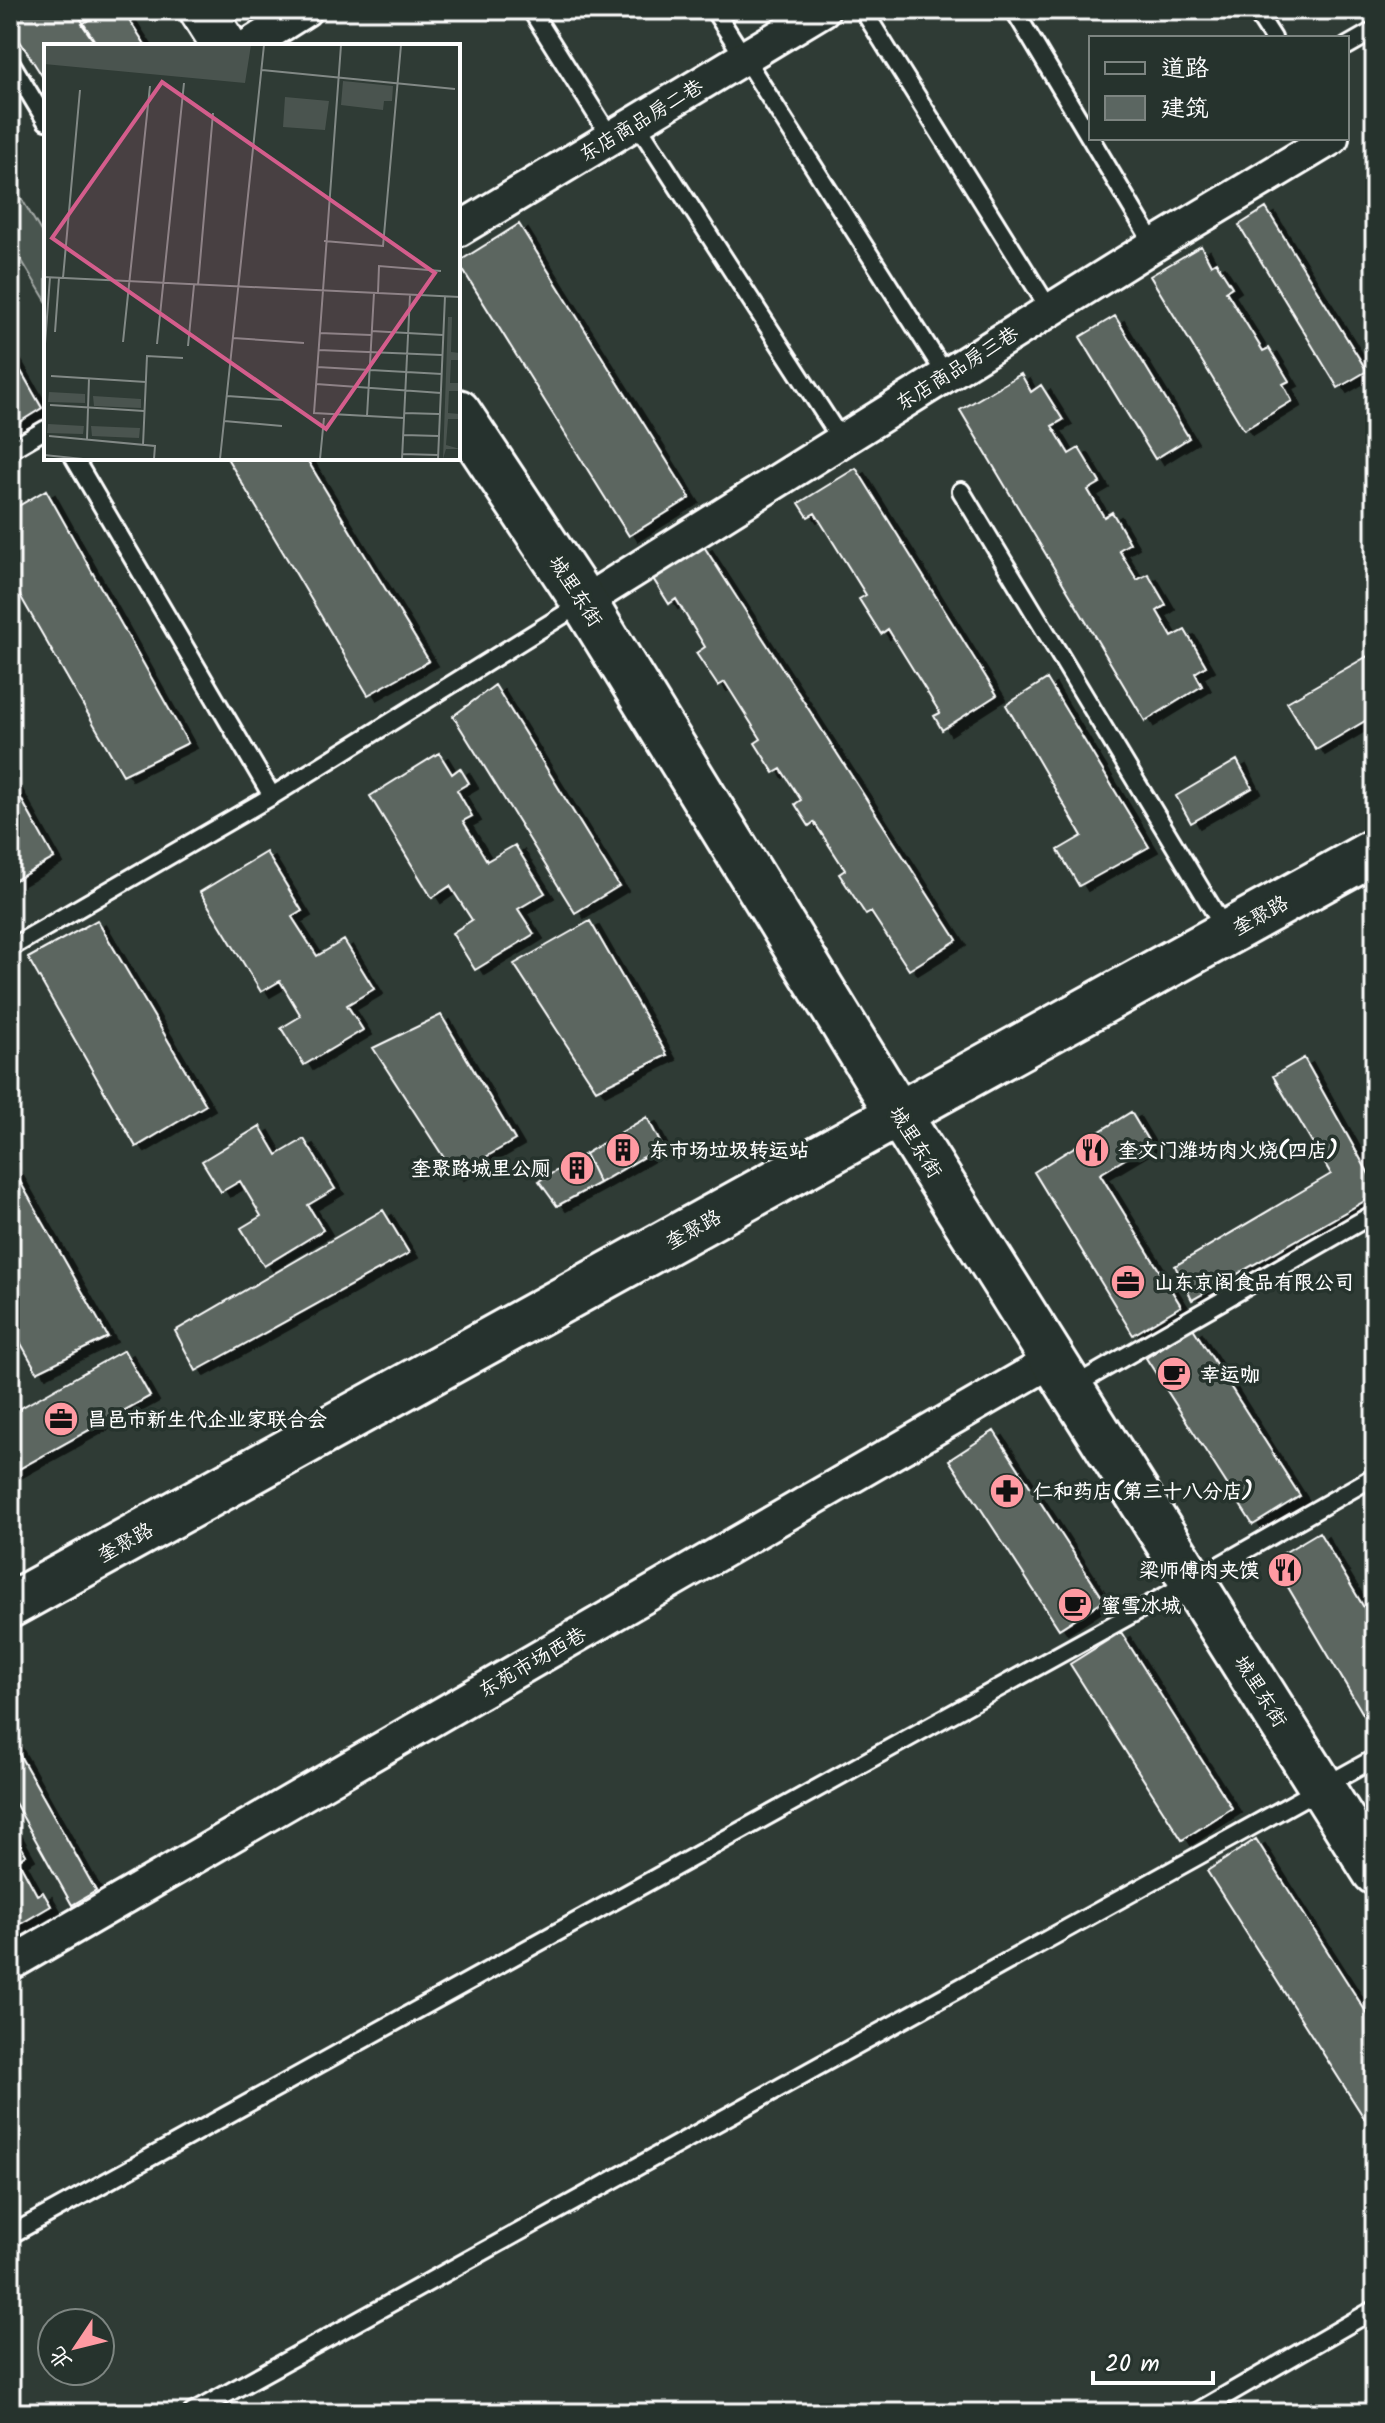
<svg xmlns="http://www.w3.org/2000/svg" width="1385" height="2423" viewBox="0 0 1385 2423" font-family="Kalam,'LXGW WenKai TC',sans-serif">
  <defs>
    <filter id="shadow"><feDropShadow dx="9" dy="5" stdDeviation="0" flood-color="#0009"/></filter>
  </defs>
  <rect width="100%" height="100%" fill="#2f3b35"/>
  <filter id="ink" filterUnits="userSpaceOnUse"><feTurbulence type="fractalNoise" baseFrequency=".0125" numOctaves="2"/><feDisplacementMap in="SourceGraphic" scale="16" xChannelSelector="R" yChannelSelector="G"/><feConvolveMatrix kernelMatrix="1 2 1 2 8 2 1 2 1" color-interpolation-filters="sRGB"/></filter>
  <g filter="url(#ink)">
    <path fill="#4a544f" stroke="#a4aaa7" stroke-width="2" d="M10 179 46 240V301L10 241Z"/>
    <path fill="#5b6661" stroke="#fff" stroke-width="2" filter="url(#shadow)" d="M10 10H89L94 17 82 24 97 46H46V82L11 27 18 22 15 18 10 22Z
      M75 10H123L146 46H98Z
      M1266 208 1367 371 1338 388 1239 225Z
      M519 224 690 498 629 536 458 262Z
      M1201 246 1211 265 1216 262 1232 287 1226 291 1263 351 1269 348 1289 381 1283 384 1292 401 1244 430 1150 276Z
      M1115 316 1189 438 1155 459 1080 337Z
      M10 352 42 408 10 428Z
      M1021 374 1031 392 1041 385 1063 420 1052 426 1069 454 1079 448 1100 483 1088 490 1104 517 1112 512 1130 543 1119 550 1137 580 1148 574 1166 605 1157 611 1172 637 1185 630 1206 666 1195 673 1202 686 1145 721 960 410Z
      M227 458H306L429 661 368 695Z
      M856 468 997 695 942 730 934 716 940 713 888 629 881 634 859 599 866 595 815 513 808 517 799 503Z
      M46 490 188 743 123 775 10 578V511Z
      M703 545 957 940 909 970 871 912 866 915 839 874 845 870 814 822 809 826 795 804 801 800 781 769 774 773 755 743 761 739 725 682 718 686 696 653 705 647 676 599 669 604 652 577Z
      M1375 652V715L1316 750 1287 702Z
      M1047 679 1149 847 1079 886 1058 850 1082 836 1006 705Z
      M495 685 619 886 575 913 453 716Z
      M439 753 452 774 460 768 469 783 457 790 472 816 463 821 487 861 515 845 545 893 518 909 534 934 475 970 452 933 472 920 450 886 432 898 370 796Z
      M1237 760 1252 788 1191 823 1176 796Z
      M10 779 54 858 10 883Z
      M266 852 302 911 292 917 317 956 344 940 374 989 347 1005 363 1030 304 1065 281 1028 301 1016 280 981 261 992 200 892Z
      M97 920 206 1105 136 1147 28 958Z
      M590 921 667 1055 596 1090 514 964Z
      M441 1015 515 1140 455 1175 373 1048Z
      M1304 1058 1375 1185V1195L1192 1300 1175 1266 1331 1174 1273 1076Z
      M1131 1112 1150 1144 1100 1174 1181 1306 1133 1335 1034 1172Z
      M647 1117 662 1146 599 1183 585 1154Z
      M260 1126 277 1155 304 1139 335 1189 308 1205 323 1230 264 1266 241 1228 261 1216 240 1181 221 1192 202 1161Z
      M585 1154 599 1183 557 1206 539 1181Z
      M10 1164 108 1337 37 1372 10 1324Z
      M383 1210 409 1253 196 1371 175 1331Z
      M1193 1328 1300 1496 1253 1525 1146 1358Z
      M124 1350 150 1396 10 1474V1414Z
      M994 1431 1104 1600 1059 1629 949 1460Z
      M1319 1532 1375 1626V1734L1272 1560Z
      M1121 1632 1232 1808 1182 1840 1070 1664Z
      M10 1738 96 1891 72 1905 10 1794Z
      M10 1827 26 1855 18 1860 37 1895 43 1892 51 1906 10 1930Z
      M1256 1839 1375 2026V2135L1207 1871Z"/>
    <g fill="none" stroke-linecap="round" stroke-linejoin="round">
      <g stroke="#fff" stroke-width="22">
        <path id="lane" d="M531 10 611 138
          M714 10 946 375
          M863 10 1050 310
          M1014 10 1154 245
          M1255 10 1273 38
          M1347 46 1375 30
          M10 61 46 121
          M636 122 842 441
          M10 450 46 429
          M74 458 272 796
          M961 491 1226 931
          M10 948 272 796 584 602
          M1072 1387 1375 1213
          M10 2235 1192 1581 1375 1476
          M192 2413 1375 1758
          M1195 2413 1375 2309"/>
      </g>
      <g stroke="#fff" stroke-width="38">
        <path id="street" d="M248 46 305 10
          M458 230 823 10
          M584 602 1154 245 1332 138
          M10 1964 1053 1360"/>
      </g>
      <g stroke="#fff" stroke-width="50">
        <path id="secondary" d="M202 10 225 46
          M458 412 584 602 899 1115 1375 1872
          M10 1605 1375 851"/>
      </g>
      <use href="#lane" stroke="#26332d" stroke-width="16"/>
      <use href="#street" stroke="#26332d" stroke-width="32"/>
      <use href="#secondary" stroke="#26332d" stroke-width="44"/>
    </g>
  </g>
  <defs>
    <g id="building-disc" transform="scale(1.8)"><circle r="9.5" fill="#ff9aa2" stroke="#26332d"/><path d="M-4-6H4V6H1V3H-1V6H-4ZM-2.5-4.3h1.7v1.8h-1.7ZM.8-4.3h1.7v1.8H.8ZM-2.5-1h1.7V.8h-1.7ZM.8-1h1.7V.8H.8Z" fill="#111"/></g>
    <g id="restaurant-disc" transform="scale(1.8)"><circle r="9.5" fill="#ff9aa2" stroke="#26332d"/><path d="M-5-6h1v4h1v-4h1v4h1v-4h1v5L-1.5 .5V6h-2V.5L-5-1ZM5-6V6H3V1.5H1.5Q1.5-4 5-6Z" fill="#111"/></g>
    <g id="office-disc" transform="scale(1.8)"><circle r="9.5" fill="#ff9aa2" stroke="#26332d"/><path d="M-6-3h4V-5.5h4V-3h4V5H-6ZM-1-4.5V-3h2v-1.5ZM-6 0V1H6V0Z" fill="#111"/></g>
    <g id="cafe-disc" transform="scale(1.8)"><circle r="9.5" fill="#ff9aa2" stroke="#26332d"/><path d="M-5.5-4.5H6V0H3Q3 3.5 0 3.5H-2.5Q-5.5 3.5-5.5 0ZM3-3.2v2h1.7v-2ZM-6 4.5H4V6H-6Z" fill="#111"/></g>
    <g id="pharmacy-disc" transform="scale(1.8)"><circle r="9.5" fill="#ff9aa2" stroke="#26332d"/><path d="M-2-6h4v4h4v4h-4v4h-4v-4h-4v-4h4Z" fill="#111"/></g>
  </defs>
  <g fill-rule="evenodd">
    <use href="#building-disc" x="623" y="1150"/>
    <use href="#restaurant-disc" x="1092" y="1150"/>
    <use href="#building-disc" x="577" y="1168"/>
    <use href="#office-disc" x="1128" y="1282"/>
    <use href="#cafe-disc" x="1174" y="1374"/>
    <use href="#office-disc" x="61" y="1419"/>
    <use href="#pharmacy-disc" x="1007" y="1491"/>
    <use href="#restaurant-disc" x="1285" y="1570"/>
    <use href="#cafe-disc" x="1075" y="1605"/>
  </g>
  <g text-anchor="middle" stroke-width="7" stroke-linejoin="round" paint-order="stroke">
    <g font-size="20" fill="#fff" stroke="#26332d">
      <text transform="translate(641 120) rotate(-31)" y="7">东店商品房二巷</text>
      <text transform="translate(957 368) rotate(-32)" y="7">东店商品房三巷</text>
      <text transform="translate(576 591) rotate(57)" y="7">城里东街</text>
      <text transform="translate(1260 915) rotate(-29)" y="7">奎聚路</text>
      <text transform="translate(916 1142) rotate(58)" y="7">城里东街</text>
      <text transform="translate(693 1229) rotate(-29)" y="7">奎聚路</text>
      <text transform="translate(125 1542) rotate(-29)" y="7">奎聚路</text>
      <text transform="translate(532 1662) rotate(-30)" y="7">东苑市场西巷</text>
      <text transform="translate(1261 1691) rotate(58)" y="7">城里东街</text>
    </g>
    <g font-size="20" font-weight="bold" fill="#fff" stroke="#26332d" text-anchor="start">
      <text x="649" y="1157">东市场垃圾转运站</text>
      <text x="1118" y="1157">奎文门潍坊肉火烧(四店)</text>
      <text x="551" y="1175" text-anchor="end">奎聚路城里公厕</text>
      <text x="1154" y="1289">山东京阁食品有限公司</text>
      <text x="1200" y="1381">幸运咖</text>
      <text x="87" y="1426">昌邑市新生代企业家联合会</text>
      <text x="1033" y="1498">仁和药店(第三十八分店)</text>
      <text x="1259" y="1577" text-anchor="end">梁师傅肉夹馍</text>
      <text x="1101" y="1612">蜜雪冰城</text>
    </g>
  </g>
  <g transform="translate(44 44)">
    <rect width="416" height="416" fill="#2f3b35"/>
    <path d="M0 1H207L201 39 0 20ZM299 37 349 42 348 57H340L339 66 297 61ZM241 53 285 57 281 86 239 83ZM404 273H408L407 308 416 309V316H407L406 339H416V347H405L404 369 416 370V375H404L402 401 416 405H402L399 415ZM5 348 41 350V359L4 358ZM49 352 97 355V364L50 362ZM4 380 40 382 39 390 3 389ZM47 382 96 384 95 394 48 392Z" fill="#4a544f"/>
    <path fill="none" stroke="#828986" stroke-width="2" d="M297 1 270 369 360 374M218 26 411 45M280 197 339 202 357 1M0 233 416 253M19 234 36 46M154 241 169 69M334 249 335 222 397 227M327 287 399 291M11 288 15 234M275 289 327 291M189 294 260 299M79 298 106 42M113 300 140 39M144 302 150 241M274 306 398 311M0 313 6 233M273 323 398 330M7 332 102 338M272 340 397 349M183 352 240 356M6 361 100 367M360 369 395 370M323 372 330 249M180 377 238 382M359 391 395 392M5 392 111 402 110 415M43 395 45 334M99 401 103 312 139 314M358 410 394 411M0 411 39 415M176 415 220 1M276 415 280 374M358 415 366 251M394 415 401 252"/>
    <path fill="#d45d8c" fill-opacity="0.15" stroke="#d45d8c" stroke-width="4" d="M118 38 391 229 282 385 8 194Z"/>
    <rect width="416" height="416" fill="none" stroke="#fff" stroke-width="4"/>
  </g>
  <rect width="1385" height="2423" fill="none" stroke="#26332d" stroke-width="40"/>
  <rect x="20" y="20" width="1345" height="2383" fill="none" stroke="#fff" stroke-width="3" filter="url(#ink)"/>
  <rect x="1089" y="36" width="260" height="104" fill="#26332d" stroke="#7d8581" stroke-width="2"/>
  <rect x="1105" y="62" width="40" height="12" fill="#26332d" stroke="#7d8581" stroke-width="2"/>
  <text x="1161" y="76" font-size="24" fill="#ffffff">道路</text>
  <rect x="1105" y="96" width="40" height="24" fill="#5b6661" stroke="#7d8581" stroke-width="2"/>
  <text x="1161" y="116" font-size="24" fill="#ffffff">建筑</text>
  <g transform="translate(76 2347) rotate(235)"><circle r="38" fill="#26332d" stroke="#7d8581" stroke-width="2"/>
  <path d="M0-6L14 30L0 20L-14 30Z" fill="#ff9aa2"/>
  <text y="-12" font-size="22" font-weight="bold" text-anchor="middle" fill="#ffffff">北</text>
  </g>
  <path d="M1093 2371v12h120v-12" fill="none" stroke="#ffffff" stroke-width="4"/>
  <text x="1105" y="2371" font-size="24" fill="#ffffff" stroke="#26332d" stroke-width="6" paint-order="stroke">20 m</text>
</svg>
